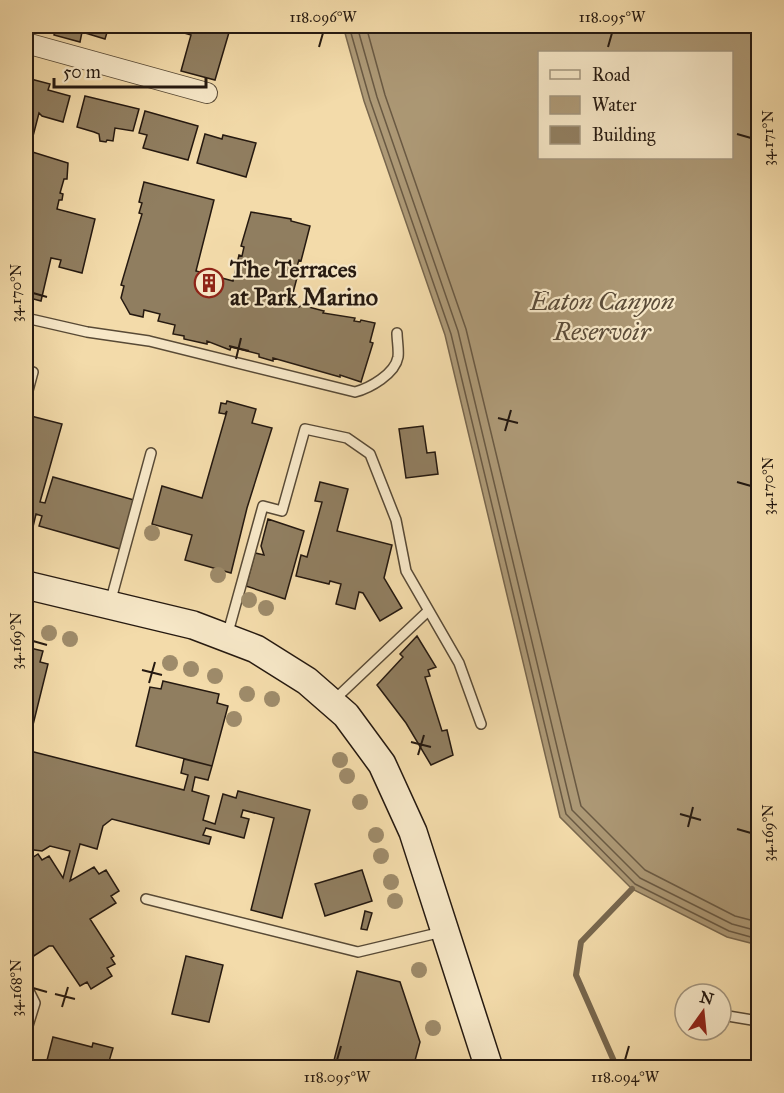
<svg xmlns="http://www.w3.org/2000/svg" width="784" height="1093" viewBox="0 0 784 1093" font-family="'IM FELL Great Primer',serif">
  <rect width="100%" height="100%" fill="#f3dbaa"/>
  <filter id="stains"><feTurbulence type="fractalNoise" baseFrequency=".00333" numOctaves="4"/><feColorMatrix values="0 0 0 0 .2 0 0 0 0 .09 0 0 0 0 .02 0 0 0 .5 -.17"/></filter>
  <radialGradient id="worn" r=".72"><stop offset=".6" stop-color="#630" stop-opacity="0"/><stop offset="1" stop-color="#630" stop-opacity=".3"/></radialGradient>
  <path fill="#ad9976" stroke="#77664d" stroke-width="1.5" fill-rule="evenodd" d="M343 26H758V945L727 937 632 889 560 817 445 335 364 101ZM540 52H732V158H540Z"/>
  <g fill="none" stroke-linecap="round" stroke-linejoin="round">
    <path stroke="#695943" stroke-width="1.5" d="M349 26 370 100 451 334 566 814 635 884 729 931 758 939
      M357 26 377 97 458 331 572 810 640 878 732 924 758 931
      M366 26 385 95 466 329 581 806 645 870 735 916 758 922"/>
    <path stroke="#77664d" stroke-width="6" d="M617 1068 576 975 581 942 632 889"/>
  </g>
  <path fill="#907e60" stroke="#251910" stroke-width="1.5" d="M56 26H109L105 39 82 32 80 42 54 35Z
    M161 26H217L230 29 215 80 181 71 191 35Z
    M27 78 50 84 48 90 70 96 63 122 42 116 39 113 31 144 26 143Z
    M85 96 139 109 133 131 115 128 113 141 107 140 106 142 100 141 99 134 94 132 77 127Z
    M145 111 198 126 188 160 143 148 147 135 139 133Z
    M205 134 222 139 223 135 256 143 246 177 197 163Z
    M26 150 68 163 67 179H64L60 193 63 194 62 200H59L57 209 95 219 82 273 59 267 61 260 51 258 41 301 26 297Z
    M144 182 214 200 196 271 233 281 239 255 242 256 244 247 241 246 251 212 291 219V221L310 226 301 261 299 260 296 269 299 270 293 293H290L299 307 301 305 324 311 323 313 355 318 354 321 360 322 361 320 375 323 370 342 373 343 361 382 340 375V377L273 358V361L259 357V354L231 347 230 350 207 341V344L184 339V336L173 334 175 325 158 321 160 314 144 310 143 317 130 314 121 298 124 286 121 285 142 214 139 213 142 203 139 202Z
    M227 401 256 409 252 423 272 428 247 508 231 573 185 560 192 535 152 524 162 486 202 498 227 411 225 414 219 413 221 403 226 404Z
    M31 416 62 424 40 502 45 503 53 477 134 500 120 549 39 526 42 516 36 514 32 531 26 529V436Z
    M423 426 427 453 435 452 438 474 406 478 399 429Z
    M320 482 348 489 337 531 392 545 384 578 402 608 380 621 363 593 359 592 355 609 336 604 341 584 330 581 329 584 296 576 301 555 307 557 322 502 315 501Z
    M268 519 304 531 285 599 246 586 255 553 264 555 261 546Z
    M417 636 436 667 428 670 430 676 425 677 442 731 447 730 453 755 431 765 406 723 377 685 403 657 400 654Z
    M26 647 43 651 40 662 48 664 31 733 26 731Z
    M163 681 219 694 217 703 228 706 212 766 136 746 150 687 161 689Z
    M26 750 184 790 188 775 181 773 184 759 212 766 208 780 195 777 192 791 209 796 203 820 215 824 223 794 236 798 238 791 310 810 282 918 251 910 274 818 243 810 241 817 249 819 244 838 206 828 203 835 211 837 209 844 112 819 103 826 97 849 80 844 70 881 94 867 99 874 106 870 119 891 111 896 116 903 90 919 114 956 111 958 115 964 107 968 112 976 91 989 87 982 80 986 53 946H49L26 961V862L38 854 42 860 49 856 63 878 70 851 50 846 42 851 26 849Z
    M362 870 372 901 325 916 315 884Z
    M365 911 372 913 367 930 361 929Z
    M186 956 223 965 209 1022 172 1014Z
    M357 971 400 982 420 1042 413 1068H332Z
    M53 1037 92 1047 93 1043 113 1048 107 1068H45Z"/>
  <g fill="none" stroke-linecap="round" stroke-linejoin="round">
    <g stroke="#584a36" stroke-width="12">
      <path id="lane" d="M26 318 87 332 149 341 355 392C370 388 395 374 398 357 399 350 397 340 397 333
        M26 370 33 372 26 398
        M110 603 151 453
        M227 636 263 506 282 511 305 429 347 438 370 454 396 520 406 571 459 663 481 724
        M333 701 427 612
        M146 899 358 952 442 932
        M26 992 30 993 35 1003 26 1032
        M728 1016 758 1021"/>
    </g>
    <g stroke="#584a36" stroke-width="22">
      <path id="street" d="M26 43 207 93"/>
    </g>
    <g stroke="#251910" stroke-width="30">
      <path id="secondary" d="M26 585 193 625 256 649 307 681 346 715 382 764 413 832 489 1068"/>
    </g>
    <use href="#lane" stroke="#f7e8c8" stroke-width="9"/>
    <use href="#street" stroke="#f7e8c8" stroke-width="20"/>
    <use href="#secondary" stroke="#f7e8c8" stroke-width="27"/>
  </g>
  <g fill="#9e8b6a">
    <circle cx="152" cy="533" r="8"/>
    <circle cx="218" cy="575" r="8"/>
    <circle cx="249" cy="600" r="8"/>
    <circle cx="266" cy="608" r="8"/>
    <circle cx="49" cy="633" r="8"/>
    <circle cx="70" cy="639" r="8"/>
    <circle cx="170" cy="663" r="8"/>
    <circle cx="191" cy="669" r="8"/>
    <circle cx="215" cy="676" r="8"/>
    <circle cx="247" cy="694" r="8"/>
    <circle cx="272" cy="699" r="8"/>
    <circle cx="234" cy="719" r="8"/>
    <circle cx="340" cy="760" r="8"/>
    <circle cx="347" cy="776" r="8"/>
    <circle cx="360" cy="802" r="8"/>
    <circle cx="376" cy="835" r="8"/>
    <circle cx="381" cy="856" r="8"/>
    <circle cx="391" cy="882" r="8"/>
    <circle cx="395" cy="901" r="8"/>
    <circle cx="419" cy="970" r="8"/>
    <circle cx="433" cy="1028" r="8"/>
  </g>
  <path fill="none" stroke="#251910" stroke-width="2" d="M319 47 323 33M608 47 612 33M737 134 751 138M33 293 47 297M229 346 249 351M236 359 241 338M498 418 518 423M505 431 511 410M737 482 751 486M33 641 47 645M142 670 162 675M149 683 155 662M411 742 431 747M418 755 424 735M680 814 701 820M688 827 693 807M737 829 751 833M33 988 47 992M55 994 75 999M62 1007 68 987M337 1060 341 1046M625 1060 629 1046"/>
  <defs>
    <g id="building-ring" transform="scale(1.5)"><circle r="9.5" fill="#f7e8c8" stroke="#8f2418" stroke-width="1.5"/><path d="M-4-6H4V6H1V3H-1V6H-4ZM-2.5-4.3h1.7v1.8h-1.7ZM.8-4.3h1.7v1.8H.8ZM-2.5-1h1.7V.8h-1.7ZM.8-1h1.7V.8H.8Z" fill="#8f2418"/></g>
  </defs>
  <g fill-rule="evenodd">
    <use href="#building-ring" x="209" y="283"/>
  </g>
  <g text-anchor="middle" stroke-width="4.5" stroke-linejoin="round" paint-order="stroke">
    <g font-size="24" font-weight="bold" fill="#251910" stroke="#f7e8c8" text-anchor="start">
      <text x="230" y="277">The Terraces<tspan x="230" dy="28">at Park Marino</tspan></text>
    </g>
    <g font-size="26" font-style="italic" fill="#5b4c39" stroke="#f7e8c8">
      <text x="602" y="310">Eaton Canyon<tspan x="602" dy="30">Reservoir</tspan></text>
    </g>
  </g>
  <rect width="784" height="1093" fill="none" stroke="#f3dbaa" stroke-width="66"/>
  <rect x="538" y="51" width="195" height="108" fill="#f7e8c8" stroke="#a3957e" stroke-width="1.5"/>
  <rect x="550" y="70" width="30" height="9" fill="#f7e8c8" stroke="#a3957e" stroke-width="1.5"/>
  <text x="592" y="81" font-size="18" fill="#251910">Road</text>
  <rect x="550" y="96" width="30" height="18" fill="#ad9976" stroke="#a3957e" stroke-width="1.5"/>
  <text x="592" y="111" font-size="18" fill="#251910">Water</text>
  <rect x="550" y="126" width="30" height="18" fill="#907e60" stroke="#a3957e" stroke-width="1.5"/>
  <text x="592" y="141" font-size="18" fill="#251910">Building</text>
  <g transform="translate(703 1012) rotate(15)"><circle r="28" fill="#f7e8c8" stroke="#a3957e" stroke-width="1.5"/>
  <path d="M0-4.5L10 22L0 15L-10 22Z" fill="#8f2418"/>
  <text y="-9" font-size="16" font-weight="bold" text-anchor="middle" fill="#251910">N</text>
  </g>
  <path d="M54 78v9h152v-9" fill="none" stroke="#251910" stroke-width="3"/>
  <text x="63" y="78" font-size="18" fill="#251910" stroke="#f7e8c8" stroke-width="4.5" paint-order="stroke">50 m</text>
  <rect x="33" y="33" width="718" height="1027" fill="none" stroke="#251910" stroke-width="2"/>
  <g font-size="15" text-anchor="middle" fill="#251910">
    <text x="323" y="22">118.096°W</text>
    <text x="612" y="22">118.095°W</text>
    <text transform="translate(768 138) rotate(-90)" y="5">34.171°N</text>
    <text transform="translate(16 293) rotate(-90)" y="5">34.170°N</text>
    <text transform="translate(768 486) rotate(-90)" y="5">34.170°N</text>
    <text transform="translate(16 641) rotate(-90)" y="5">34.169°N</text>
    <text transform="translate(768 833) rotate(-90)" y="5">34.169°N</text>
    <text transform="translate(16 988) rotate(-90)" y="5">34.168°N</text>
    <text x="337" y="1082">118.095°W</text>
    <text x="625" y="1082">118.094°W</text>
  </g>
  <rect width="100%" height="100%" filter="url(#stains)"/>
  <rect width="100%" height="100%" fill="url(#worn)"/>
</svg>
